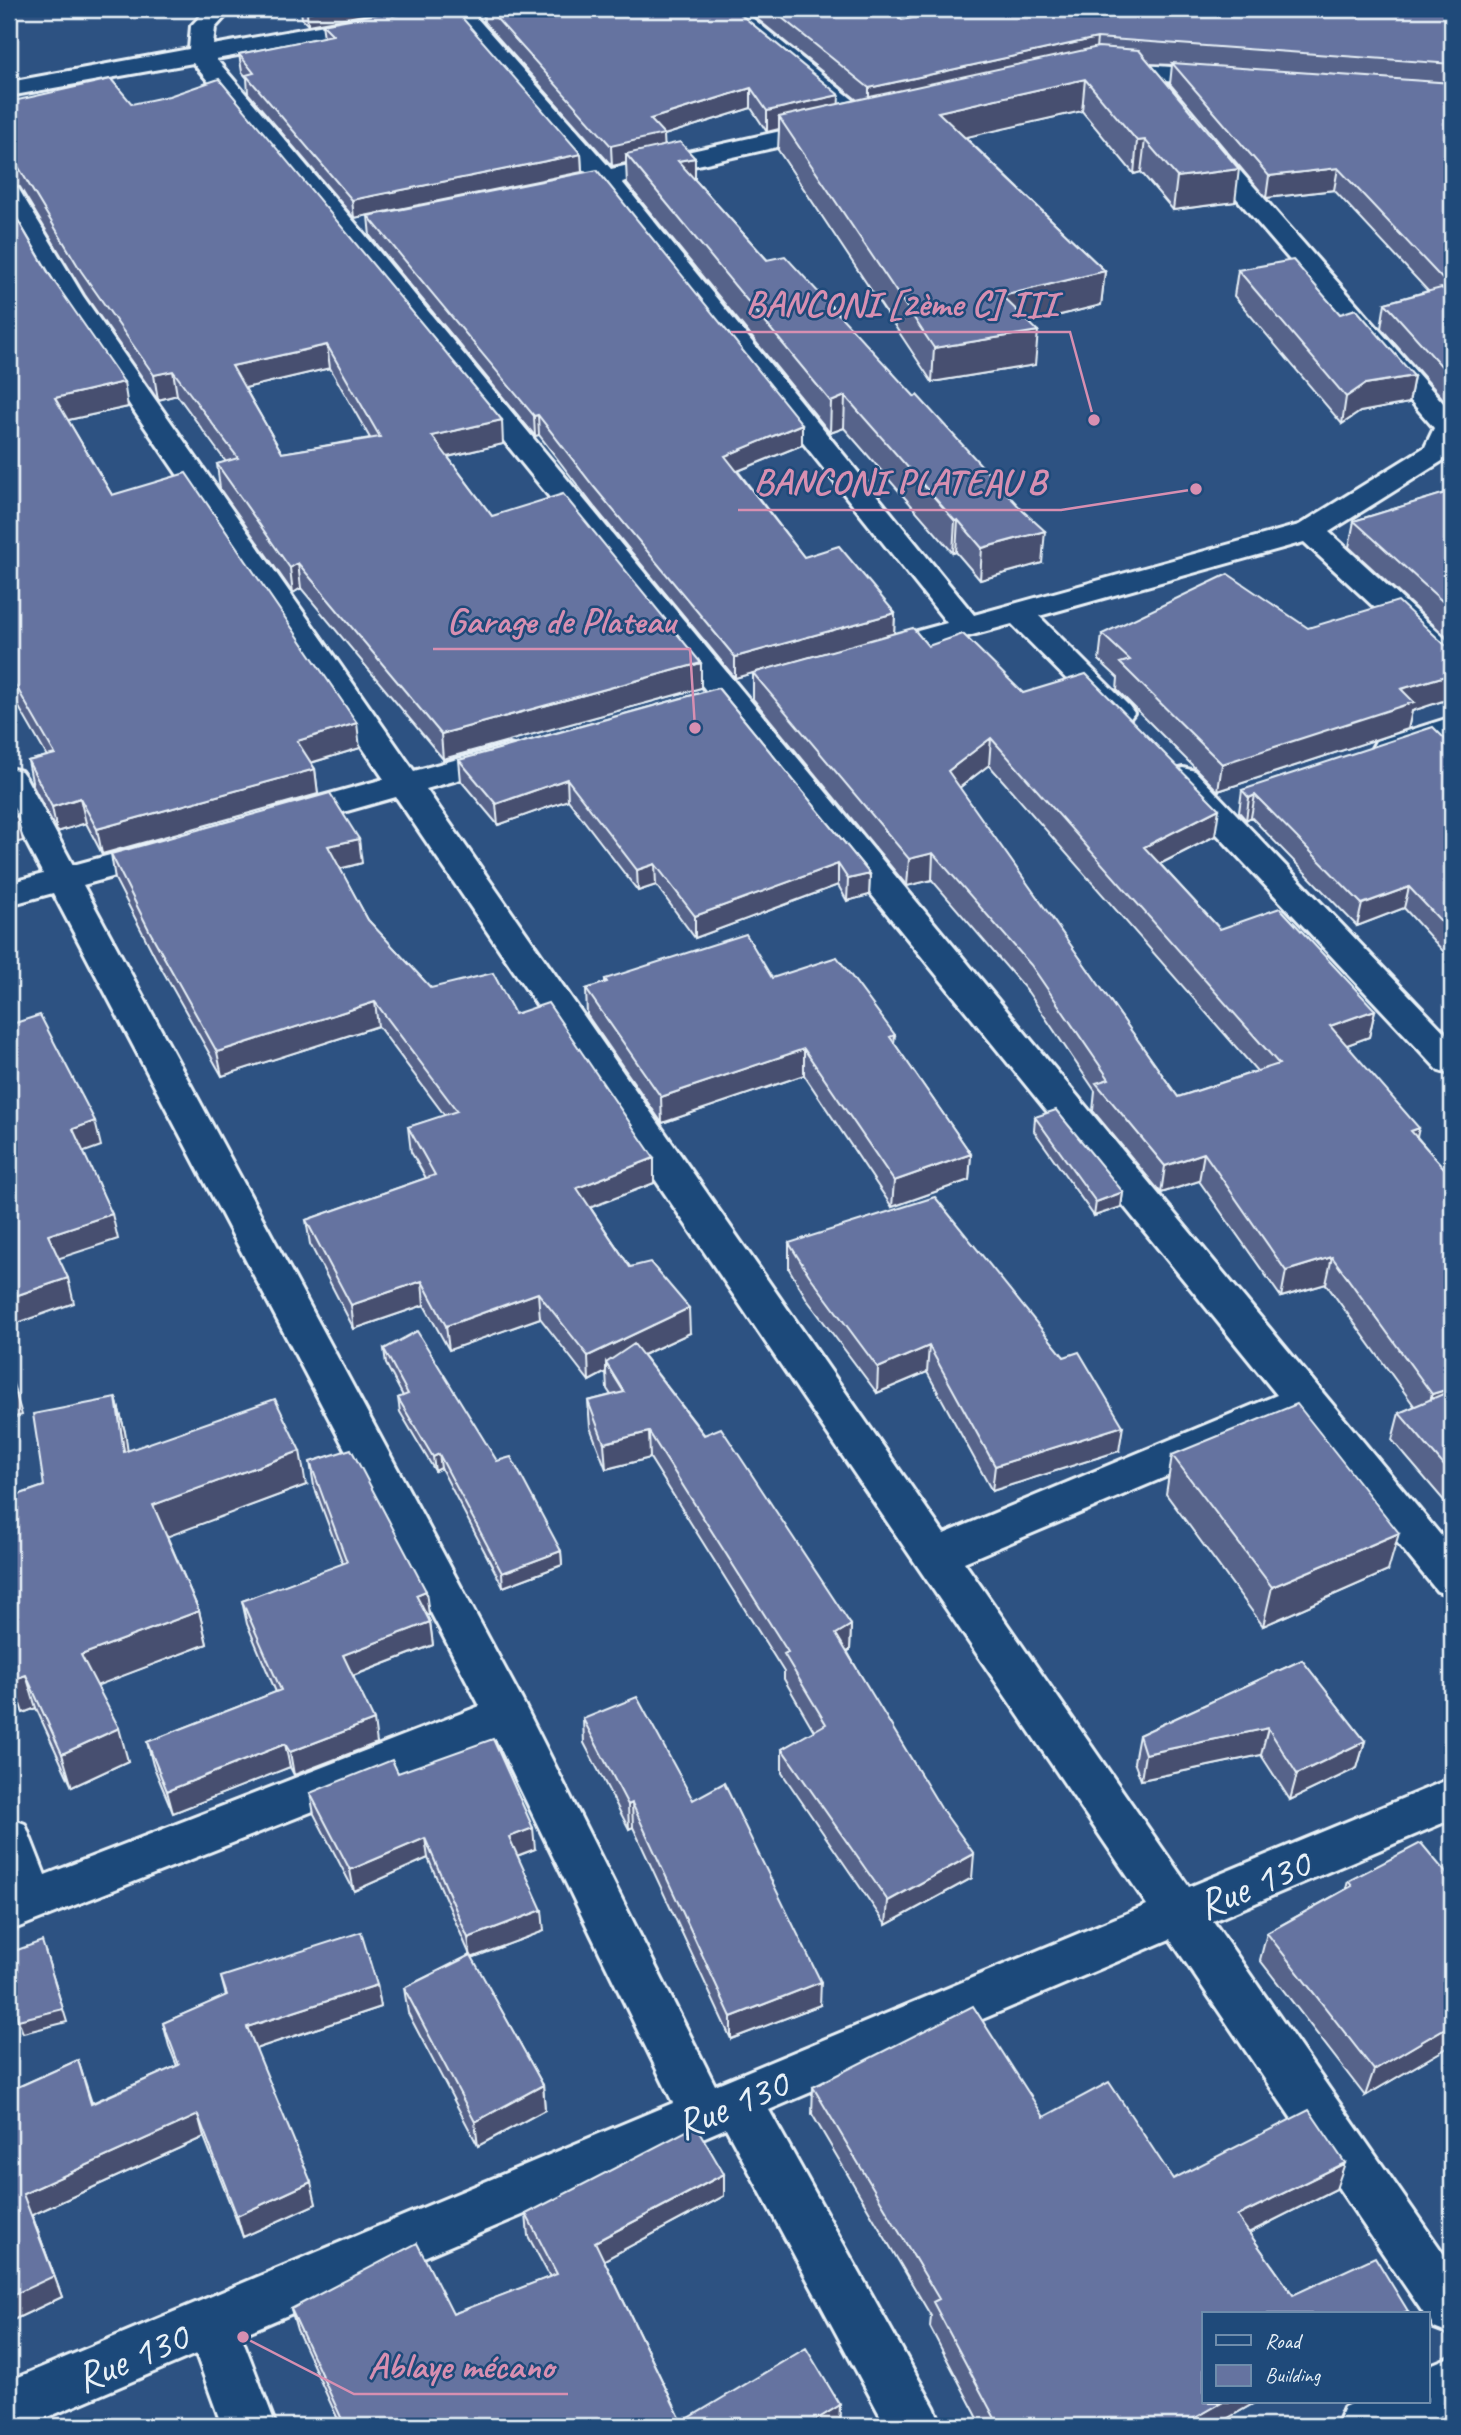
<svg xmlns="http://www.w3.org/2000/svg" width="1461" height="2435" viewBox="0 0 1461 2435" font-family="Caveat,sans-serif">
  <rect width="100%" height="100%" fill="#2d5282"/>
  <filter id="ink" filterUnits="userSpaceOnUse"><feTurbulence type="fractalNoise" baseFrequency=".0143" numOctaves="2"/><feDisplacementMap in="SourceGraphic" scale="14" xChannelSelector="R" yChannelSelector="G"/><feConvolveMatrix kernelMatrix="1 2 1 2 8 2 1 2 1" color-interpolation-filters="sRGB"/></filter>
  <g filter="url(#ink)">
    <g fill="none" stroke-linecap="round" stroke-linejoin="round">
      <g stroke="#e8f1f8" stroke-width="6">
        <path id="minor" d="M207 9H232L215 28 213 45 375 16 383 18 387 23 383 28 375 30 216 59 356 224 1452 1549V1596L1437 1591 1298 1421 964 1562 1189 1887 1452 1778V1819L1213 1921 1452 2266V2335L1434 2328 1428 2314H1424L1170 1939 769 2110 934 2407 942 2426H886L726 2128 241 2335 276 2426H222L196 2354 27 2426H9V2381L673 2103 496 1739 9 1931V1818L25 1824 45 1875 480 1706 53 893 9 905V883L43 874 9 809V768L21 771 26 778 73 865 162 841 174 844 179 852 174 860 83 885 523 1702 715 2085 1147 1905 396 797 287 828 275 825 270 817 275 809 384 779 56 296 9 216V186L18 188 83 296 414 771 509 745 521 748 525 755 521 762 426 789 944 1534 1277 1395 338 236 193 63 9 96V82L189 49 191 26Z
          M437 9H465L475 16 611 169 830 120 839 123 843 128 839 133 622 182 974 615 1299 525 1425 447 1434 428 1191 145 1195 140 1204 137 1213 140 1452 413V451L1447 458 1329 532 1452 645V671L1441 669 1304 542 1039 616 1129 706 1134 713 1129 720 1118 723 1107 720 1012 624 874 662 863 660 858 653 863 646 947 623 599 187 554 197 545 195 541 189 545 183 587 174 459 26Z
          M715 9H741L872 115 876 120 872 125 863 128 854 125Z
          M1144 65 1224 71 1233 73 1236 78 1233 83 1224 85 1164 81 1180 101 1177 106C1156 112 1143 88 1132 72L1135 67Z
          M1452 717V738L1388 758 1376 755 1372 748 1376 741Z
          M1183 768 1195 771 1452 1040V1075L1439 1071 1171 785 1166 778 1171 771Z
          M1452 2356V2410L1420 2426H1336L1344 2407 1355 2402H1428V2366Z"/>
      </g>
      <use href="#minor" fill="#1f4a7a" fill-rule="evenodd"/>
    </g>
    <path fill="#57638a" stroke="#e8f1f8" stroke-width="2" fill-rule="evenodd" d="M301 9H374V13L308 25 302 19Z
      M483 9H488L839 104 857 100 751 14V9H890L902 20 1452 24V409L1381 328 1385 303 1428 291 1334 190 1266 198 1170 84 1172 65 1151 64 1235 202 1173 210 1141 172 1134 174 1082 111 965 137 1105 271 1101 305 1029 323 1035 365 932 382 778 150 779 129 767 132 751 108 664 135V145L695 158V180L1042 563 980 580 956 552 953 553 844 428 830 433 627 184 626 163 612 166 484 22Z
      M393 16 581 154 582 172 354 218 248 93 247 78 242 72 239 54 324 37 322 24Z
      M9 102 132 104 503 444 448 457 492 516 701 663V688L443 759 301 588 293 593 220 489 217 464 226 462 177 395 158 400 85 295 20 187 9 184ZM330 368 370 438 282 453 245 388Z
      M9 205 128 407 68 420 112 495 360 748 311 763 315 769 318 794 102 854 86 823 57 832 33 786 28 761 47 756 9 690Z
      M368 216 802 424V445L738 471 804 557 895 613 894 633 928 646 1023 693 1215 836 1160 864 1220 929 1375 1010 1369 1037 1347 1045 1417 1137 1452 1178V1510L1392 1440 1399 1413 1415 1407 1326 1284 1281 1297 1199 1181 1161 1193 1093 1111 1095 1091 1028 992 932 880 907 886 753 699V673L735 678 595 508 539 435 535 436 370 236ZM989 765 1257 1071 1178 1097 959 788Z
      M1238 270 1414 376 1409 403 1360 412 1342 424 1234 296Z
      M1452 491V642L1349 547 1354 521Z
      M1308 628 1452 646V698L1412 711 1408 729 1218 791 1117 690 1118 678 1099 660 1102 634Z
      M718 688 870 874 869 895 847 901 838 885 695 938 656 885 638 891 568 800 498 825 461 781 459 760Z
      M1452 746V961L1404 908 1357 926 1251 817 1246 820 1239 812 1242 790Z
      M111 854 362 863 340 869 368 920 431 988 515 1014 654 1183 590 1207 630 1267 690 1333 643 1355 851 1625 850 1650 847 1651 972 1878 886 1925 782 1773V1749L814 1731 784 1679V1672L650 1458 606 1469 590 1427 588 1401 611 1395 607 1389 606 1372 589 1381 540 1318 449 1350 424 1305 354 1329 310 1244 306 1220 426 1178 411 1152 408 1127 445 1116 378 1026 222 1076 155 957 115 879Z
      M772 978 895 1035 894 1043 971 1154 969 1180 892 1207 804 1075 662 1123 587 1015 586 989 605 983V979Z
      M1035 1117 1123 1192 1121 1207 1094 1216 1034 1131Z
      M789 1243 1119 1451 992 1491 927 1372 877 1393 808 1301 789 1269Z
      M384 1349 497 1461 561 1551 562 1565 503 1587 441 1468 435 1471 400 1412 398 1398 403 1396 386 1364Z
      M116 1398 125 1432 127 1451 306 1485 167 1536 199 1611 207 1644 97 1685 128 1761 72 1787 36 1708 23 1713 9 1675V1498L44 1486Z
      M1172 1455 1388 1571 1263 1626 1166 1494Z
      M310 1462 429 1615 427 1616 430 1622 433 1645 353 1676 377 1743 294 1775 290 1767 173 1813 153 1765 147 1742 276 1692 247 1624 242 1601 343 1564 314 1486Z
      M1302 1660 1365 1741 1357 1768 1290 1800 1261 1755 1141 1780 1134 1762 1139 1735Z
      M583 1719 820 2005 731 2039 633 1827 629 1829 584 1743Z
      M398 1773 535 1849 517 1856 544 1931 472 1958 543 2085 545 2110 478 2146 408 2013 404 1988 470 1955 428 1858 354 1891 314 1814 310 1793Z
      M1452 1880V2045L1365 2096 1260 1960 1267 1933 1346 1889 1348 1881Z
      M221 1977 377 1985 381 2007 255 2049 316 2204 243 2237 204 2137 32 2215 62 2297 9 2322V2091L78 2060 92 2103 177 2066 169 2046 163 2023 226 1996Z
      M813 2087 1044 2117 1173 2179 1336 2189 1249 2233 1293 2295 1408 2311 1406 2314H1204V2402H1256L1214 2426H982L930 2327 931 2316 812 2114Z
      M724 2174V2196L604 2260 682 2422 840 2405 839 2426H341L297 2330 291 2309 453 2314 550 2277 528 2236 526 2214Z"/>
    <path fill="#475070" stroke="#e8f1f8" stroke-width="2" d="M327 9H374V13L308 25 307 12Z
      M1097 38 1095 59 869 109V88Z
      M1085 79 1082 111 936 144 938 112Z
      M751 88V108L664 135 665 154H626V163L612 166 611 146 650 119Z
      M839 95 838 116 779 117V129L767 132V111Z
      M1145 140 1141 172 1134 174 1137 141Z
      M581 154 582 172 354 218 352 200Z
      M695 158V188L678 161Z
      M1338 168 1334 190 1266 198 1269 176Z
      M1239 169 1235 202 1173 210 1177 177Z
      M1105 271 1101 305 999 330 1002 296Z
      M1452 285V307L1445 309 1449 286Z
      M1038 331 1035 365 932 382 934 348Z
      M327 345 330 368 236 390 232 366Z
      M173 371 177 395 158 400 154 375Z
      M1414 376 1409 403 1360 412 1342 424 1346 397 1365 384Z
      M124 382 128 407 59 422 55 398Z
      M845 396 844 428 830 433 831 402Z
      M538 415 539 435 535 436 534 416Z
      M502 420 503 444 434 460 432 436Z
      M802 424V445L725 476V456Z
      M958 520 956 552 953 553 955 521Z
      M1045 531 1042 563 980 580 982 548Z
      M298 563 301 588 293 593 290 568Z
      M895 613 894 634 735 678V657Z
      M701 663V688L443 759 441 734Z
      M1452 674V698L1412 711 1408 729 1218 791 1222 764 1401 689Z
      M357 723 360 748 300 766 297 741Z
      M991 738 989 765 946 798 948 771Z
      M315 769 318 794 102 854 97 829Z
      M567 779 568 800 498 825 496 804Z
      M1255 795 1251 817 1246 820 1249 798Z
      M80 798 86 823 57 832 52 807Z
      M1219 809 1215 836 1140 874 1144 847Z
      M17 816 23 841 9 844V818Z
      M359 839 362 863 331 871 328 846Z
      M933 853 932 880 907 886 909 859Z
      M655 864 656 885 638 891 637 870Z
      M838 864V885L695 938V916Z
      M870 874 869 895 847 901 848 879Z
      M1409 887 1404 908 1357 926 1362 904Z
      M375 1002 378 1026 222 1076 217 1052Z
      M1375 1010 1369 1037 1325 1053 1330 1026Z
      M804 1049V1075L662 1123 661 1097Z
      M95 1121 101 1146 79 1154 73 1129Z
      M1419 1128 1413 1155 1411 1131Z
      M1204 1153 1199 1181 1161 1193 1165 1166Z
      M971 1154 969 1180 892 1207 894 1181Z
      M654 1158V1183L579 1212 577 1188Z
      M1123 1192 1121 1207 1094 1216 1096 1202Z
      M112 1214 118 1239 54 1260 48 1235Z
      M1332 1257 1326 1284 1281 1297 1286 1271Z
      M68 1278 74 1303 9 1326V1298Z
      M422 1281 424 1305 354 1329 351 1305Z
      M538 1293 540 1318 449 1350 446 1326Z
      M689 1308 690 1333 610 1370 606 1363V1372L589 1381 588 1356Z
      M929 1346 927 1372 877 1393 878 1368Z
      M1452 1388V1413L1425 1420 1432 1394Z
      M15 1391 22 1415 9 1419V1392Z
      M116 1398 125 1432 133 1487 124 1452Z
      M1123 1426 1119 1451 992 1491 995 1466Z
      M649 1432 650 1458 606 1469 604 1443Z
      M300 1451 306 1485 161 1539 153 1505Z
      M439 1454 441 1468 435 1471 433 1457Z
      M1399 1533 1388 1571 1263 1626 1272 1587Z
      M561 1551 562 1565 503 1587 502 1573Z
      M426 1591 429 1615 419 1618 416 1595Z
      M199 1611 207 1644 91 1688 81 1655Z
      M430 1622 433 1645 347 1678 343 1655Z
      M851 1625 850 1650 835 1659 836 1634Z
      M26 1675 36 1708 23 1713 12 1680Z
      M374 1720 377 1743 294 1775 290 1752Z
      M119 1728 128 1761 72 1787 62 1754Z
      M1268 1728 1261 1755 1141 1780 1145 1754Z
      M1365 1741 1357 1768 1290 1800 1297 1774Z
      M285 1744 290 1767 173 1813 167 1791Z
      M632 1803 633 1827 629 1829 628 1805Z
      M533 1828 535 1849 511 1858 509 1837Z
      M425 1838 428 1858 354 1891 350 1870Z
      M974 1854 972 1878 886 1925 888 1901Z
      M542 1910 544 1931 471 1958 468 1938Z
      M46 1954 67 2022 23 2033 18 2020Z
      M821 1982 820 2005 731 2039V2017Z
      M377 1985 381 2007 252 2050 247 2027Z
      M1452 2024V2045L1365 2096 1374 2070Z
      M543 2085 545 2110 478 2146 475 2122Z
      M198 2115 204 2137 32 2215 62 2297 9 2322V2297L23 2194Z
      M1345 2163 1336 2189 1230 2242 1237 2216Z
      M724 2174V2196L597 2264 595 2242Z
      M311 2182 316 2204 243 2237 237 2216Z
      M1223 2402H1256L1214 2426H1181Z
      M840 2405 839 2426H806Z"/>
    <path fill="#6573a0" stroke="#e8f1f8" stroke-width="2" fill-rule="evenodd" d="M303 9H327L307 12Z
      M421 9H447L453 14 458 13 581 154 352 200 246 75 254 73 239 54 333 35 322 24 389 12 393 16Z
      M488 9H734L839 95 767 111 751 88 650 119 664 134 611 146Z
      M771 9H890L902 20 962 9H1446L1452 24V64L1097 38 869 88Z
      M1098 47 1139 50 1239 169 1177 177 1145 140 1137 141 1085 79 938 112 1105 271 1002 296 1038 331 934 348 779 117Z
      M1172 63 1452 83V285L1449 286 1338 168 1269 176Z
      M111 79 132 104 169 96 219 79 502 420 432 436 492 516 563 494 701 663 441 734 298 563 290 568 217 464 238 458 173 371 154 375 81 271 16 163 9 162V102ZM327 345 380 437 282 453 232 366Z
      M680 142 695 158 678 161 767 260 785 256 915 397 917 395 1023 511 1045 531 982 548 958 520 955 521 845 396 831 402 626 154Z
      M597 170 802 424 725 456 804 557 839 546 895 613 735 657 594 487 538 415 534 416 368 216Z
      M9 205 49 274 124 382 55 398 112 495 186 473 357 723 297 741 315 769 97 829 80 798 52 807 28 761 55 754 9 674Z
      M1293 260 1340 314 1356 309 1414 376 1365 384 1346 397 1238 270Z
      M1441 288 1452 293V378L1385 303Z
      M1452 491V610L1354 521Z
      M1228 574 1308 628 1398 601 1445 645 1452 646V674L1401 689 1414 702 1222 764 1120 663 1130 660 1102 634Z
      M913 628 928 646 963 634 1023 693 1086 674 1219 809 1144 847 1220 929 1280 908 1375 1010 1330 1026 1419 1128 1411 1131 1452 1177V1388L1432 1394 1332 1257 1286 1271 1204 1153 1165 1166 1096 1083 1109 1079 1031 965 933 853 909 859 753 673ZM991 738 1279 1064 1178 1097 948 771Z
      M718 688 870 874 848 879 838 864 695 916 655 864 637 870 567 779 496 804 459 760Z
      M1433 727 1452 746V933L1409 887 1362 904 1255 795 1249 798 1242 790Z
      M330 793 359 839 328 846 368 920 431 988 493 973 515 1014 548 1003 654 1158 577 1188 630 1267 650 1262 689 1308 588 1356 538 1293 446 1326 422 1281 351 1305 306 1220 435 1175 408 1127 457 1111 375 1002 217 1052 150 932 111 854Z
      M9 800 17 816 9 818Z
      M746 934 772 978 837 957 895 1035 890 1037 971 1154 894 1181 804 1049 661 1097 586 989 607 982 605 979Z
      M40 1015 95 1121 73 1129 112 1214 48 1235 68 1278 9 1298V1025Z
      M1056 1110 1123 1192 1096 1202 1035 1117Z
      M935 1197 1064 1357 1079 1352 1123 1426 995 1466 929 1346 878 1368 809 1275 789 1243Z
      M417 1331 497 1461 511 1457 561 1551 502 1573 439 1454 433 1457 398 1398 408 1394 384 1349Z
      M634 1344 704 1435 721 1428 851 1625 836 1634 941 1808 974 1854 888 1901 782 1749 826 1724 784 1654 788 1652 649 1432 604 1443 588 1401 624 1392 606 1363Z
      M9 1371 15 1391 9 1392Z
      M1450 1391 1452 1394V1475L1399 1413Z
      M116 1398 124 1452 275 1399 300 1451 153 1505 199 1611 81 1655 119 1728 62 1754 26 1675 12 1680 9 1671V1498L44 1486 33 1414Z
      M1297 1404 1399 1533 1272 1587 1172 1455Z
      M351 1449 426 1591 416 1595 430 1622 343 1655 374 1720 290 1752 285 1744 167 1791 147 1742 281 1690 242 1601 347 1562 310 1462Z
      M1302 1660 1365 1741 1297 1774 1268 1728 1145 1754 1139 1735Z
      M637 1697 693 1800 724 1783 821 1982 731 2017 632 1803 628 1805 583 1719Z
      M493 1739 533 1828 509 1837 542 1910 468 1938 425 1838 350 1870 310 1793 392 1760 398 1773Z
      M1421 1843 1452 1880V2024L1374 2070 1267 1933 1352 1886 1348 1881Z
      M361 1932 377 1985 247 2027 311 2182 237 2216 198 2115 23 2194 54 2276 9 2297V2091L78 2060 91 2104 179 2065 163 2023 227 1995 221 1977Z
      M42 1941 63 2009 18 2020 9 1988V1953Z
      M471 1955 543 2085 475 2122 404 1988Z
      M973 2006 1044 2117 1109 2082 1173 2179 1309 2110 1345 2163 1237 2216 1293 2295 1375 2257 1408 2311 1400 2314H1204V2402H1223L1181 2426H999L933 2302 939 2299 813 2087Z
      M696 2126 724 2174 595 2242 682 2422 806 2348 840 2405 806 2426H345L291 2309 417 2243 453 2314 557 2274 526 2214Z
      M1452 2418V2426H1438Z"/>
  </g>
  <g text-anchor="middle" stroke-width="5" stroke-linejoin="round" paint-order="stroke">
    <g font-size="42" fill="#e8f1f8" stroke="#1f4a7a">
      <text transform="translate(1253 1883) rotate(-23)" y="15">Rue 130</text>
      <text transform="translate(731 2103) rotate(-23)" y="15">Rue 130</text>
      <text transform="translate(131 2356) rotate(-23)" y="15">Rue 130</text>
    </g>
  </g>
  <path fill="none" stroke="#d78fb1" stroke-width="2.5" d="M1094 420L1070 332H731M1196 489L1061 510H738M695 728L690 649H433M243 2337L354 2394H568"/>
  <g fill="#d78fb1" stroke="#1f4a7a" stroke-width="2.5">
    <circle cx="1094" cy="420" r="7"/>
    <circle cx="1196" cy="489" r="7"/>
    <circle cx="695" cy="728" r="7"/>
    <circle cx="243" cy="2337" r="7"/>
  </g>
  <g font-size="37" text-anchor="middle" font-weight="bold" fill="#d78fb1" stroke="#1f4a7a" stroke-width="5" stroke-linejoin="round" paint-order="stroke">
    <text x="901" y="316">BANCONI [2ème C] III</text>
    <text x="900" y="494">BANCONI PLATEAU B</text>
    <text x="561" y="633">Garage de Plateau</text>
    <text x="461" y="2378">Ablaye mécano</text>
  </g>
  <rect width="1461" height="2435" fill="none" stroke="#1f4a7a" stroke-width="35"/>
  <rect x="18" y="18" width="1426" height="2400" fill="none" stroke="#e8f1f8" stroke-width="2.5" filter="url(#ink)"/>
  <rect x="1202" y="2312" width="228" height="91" fill="#1f4a7a" stroke="#6f8dac" stroke-width="2"/>
  <rect x="1216" y="2335" width="35" height="10" fill="#1f4a7a" stroke="#6f8dac" stroke-width="2"/>
  <text x="1265" y="2348" font-size="21" fill="#e8f1f8">Road</text>
  <rect x="1216" y="2365" width="35" height="21" fill="#6573a0" stroke="#6f8dac" stroke-width="2"/>
  <text x="1265" y="2382" font-size="21" fill="#e8f1f8">Building</text>
</svg>
